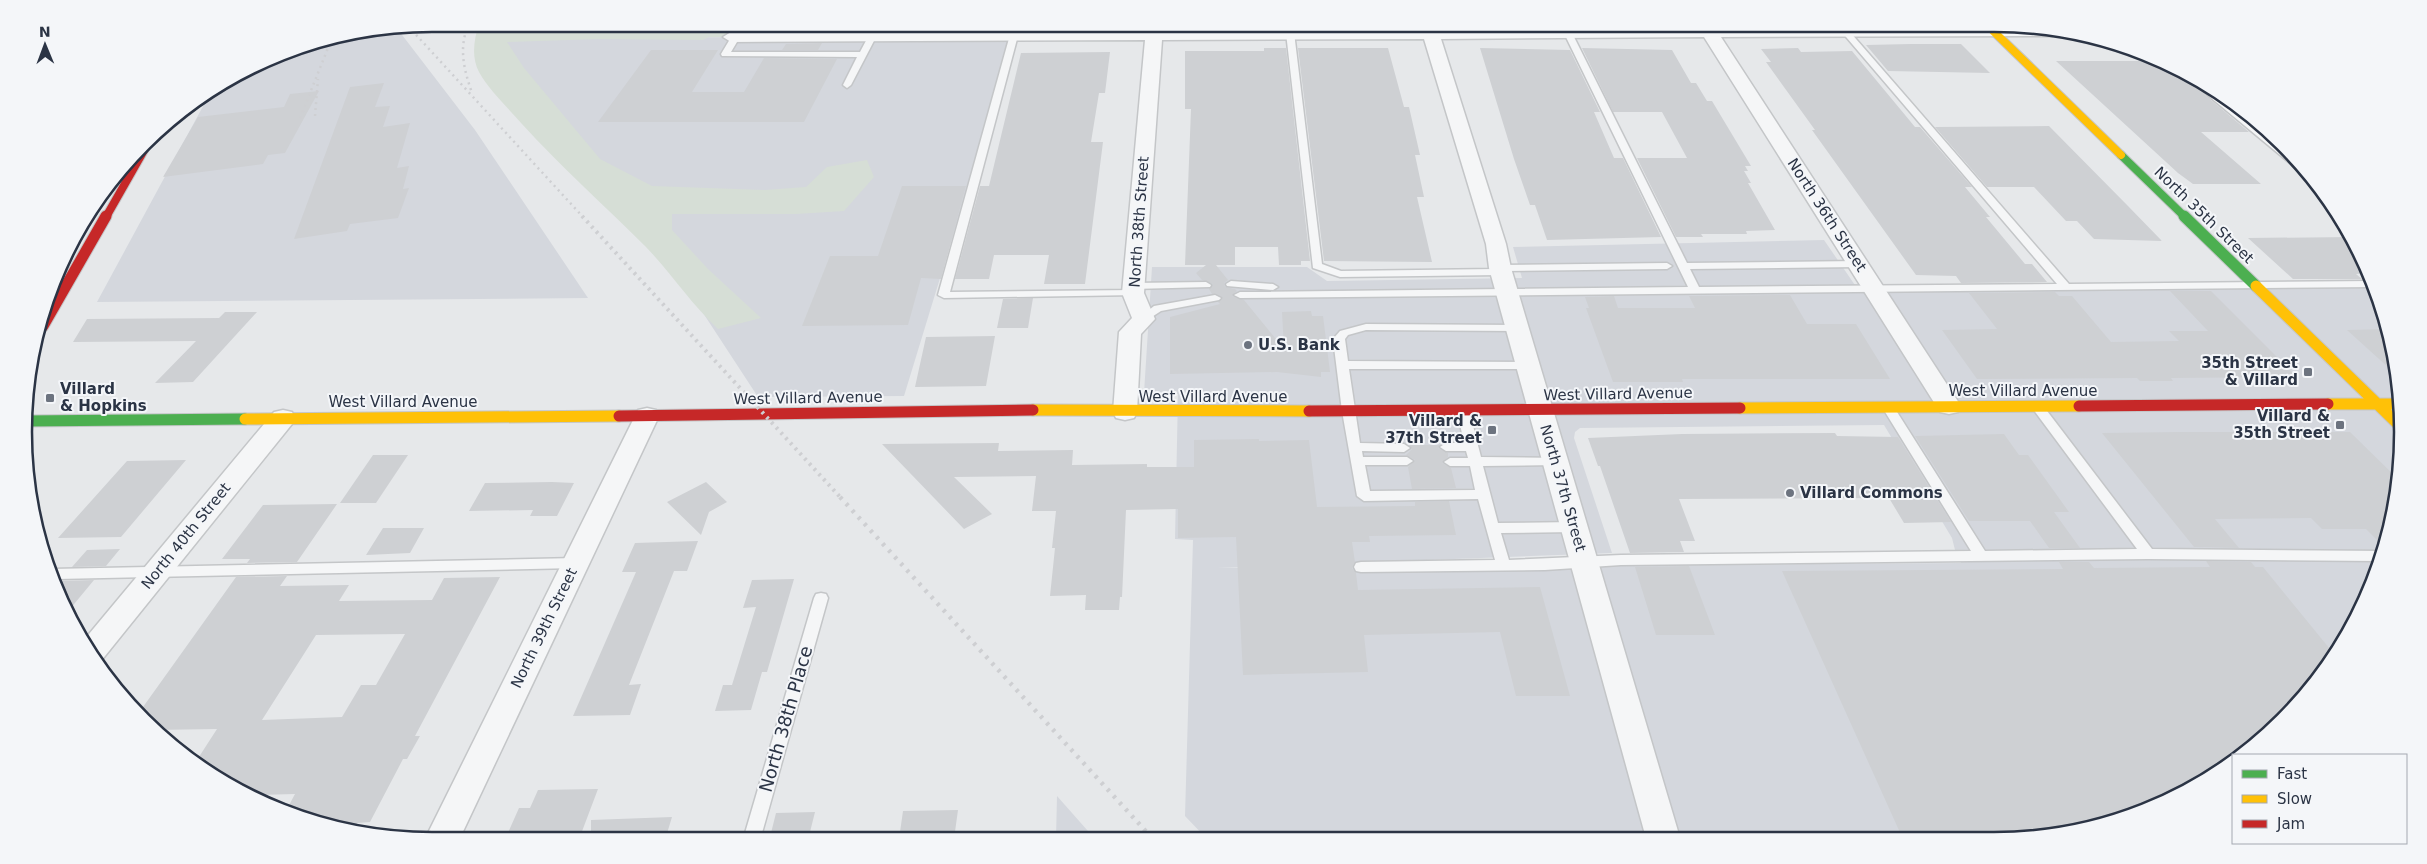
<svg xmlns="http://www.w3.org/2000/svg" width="2427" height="864" viewBox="0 0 2427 864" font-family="'DejaVu Sans',sans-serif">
  <rect width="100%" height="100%" fill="#e6e8ea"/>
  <path fill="#d4d7dd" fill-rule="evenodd" d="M1428 24H1704L1710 33 1431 34Z
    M396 27 475 130 588 298 97 302 208 97 276 55 353 32Z
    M1014 36 904 396 758 397 690 293 496 38Z
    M1824 240 1859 291 2376 288 2381 301 2400 378 2402 458 2389 537 2348 636 2264 739 2240 755H2233V760L2175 798 2049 837 1207 839 1185 816 1193 540 1175 539 1178 394 1144 393 1152 267H1307L1327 281 1522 278 1513 247ZM1884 425 1952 538 1955 550 1961 563 1217 568 1612 553 1574 438 1575 432 1580 428Z
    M1057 796 1095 839H1056Z"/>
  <path fill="#d6ded6" d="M479 24H740L731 37H709L703 40 599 39 507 42 524 68 600 159 652 186 765 190 806 187 827 167 867 160 874 177 844 211 796 214H672V230L708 269 761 318 718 329C691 304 671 273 646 247 605 206 561 167 522 124 508 108 489 90 479 72 471 57 474 39 479 24Z"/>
  <path fill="#ced0d3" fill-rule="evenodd" d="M796 24H832L829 30H793Z
    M822 43 818 50H782L786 44Z
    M1911 44H1961L1990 73 1888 71 1866 45Z
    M1264 48H1286L1310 261H1301V265H1279L1278 247H1235V265H1216L1228 280 1224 283 1225 287 1235 289 1237 291 1232 296 1244 300 1284 349 1282 312 1311 311 1312 316H1323L1330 372H1321V377L1277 372 1170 374V317L1220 304 1218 302 1223 298 1212 294 1209 289 1213 284 1202 280 1196 273 1206 265H1185L1191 109H1185V51H1264Z
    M1298 48H1388L1404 107H1409L1420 155H1415L1424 197H1417L1432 262 1324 261Z
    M1480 48 1570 50 1600 112H1594L1614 158H1623L1661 237 1547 240 1535 205H1530L1514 159Z
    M1582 48 1672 50 1691 83H1696L1707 101H1712L1751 166H1745L1748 171H1744L1751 183H1748L1775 230 1746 231 1747 234H1701L1703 237H1676L1637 158H1687L1662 112H1613Z
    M1798 48 1801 52 1852 51 1915 127H1920L1972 187H1965L1990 217H1986L2025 264H2032L2047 282 1961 283 1956 276 1916 275 1812 130H1815L1766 62H1771L1761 49Z
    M651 50H718L692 92H744L764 58 837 59 804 122H598Z
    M1110 52 1105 93H1099L1091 142H1103L1085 284H1044L1049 255H994L989 279H955L980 186H989L1021 53Z
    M2154 58 2179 68 2180 74 2249 132H2201L2261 184H2193L2178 173 2056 61H2152Z
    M384 83 375 107 390 106 383 127 410 123 397 168 409 166 403 189 409 188 398 218 350 224 347 231 294 239 350 87Z
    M319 91 285 153 268 155 263 164 163 177 198 117 284 107 290 94Z
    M2217 92 2243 108 2269 132H2266Z
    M2049 126 2128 206 2162 241 2094 239 2077 221H2066L2034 187H1987L1935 127Z
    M902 186H966L941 279 921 278 908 325 802 326 830 256H878Z
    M2353 237 2369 273 2356 274 2362 279H2293L2248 238Z
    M2170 291H2211L2297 377 2171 378 2173 381H2140L2137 378 1977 379 1942 330 1997 329 1969 293 2055 292 2059 296H2072L2111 342 2179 341 2169 331H2208Z
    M1790 295 1807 324H1856L1890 379H1682L1683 382H1613L1586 308H1589L1585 297 1614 296 1618 308H1695L1689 296Z
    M1033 298 1028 328H997L1003 299Z
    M225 312H257L193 382 155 383 196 341 73 342 87 319 219 318Z
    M2388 329 2400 378 2347 330Z
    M995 336 986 386 915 387 926 337Z
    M2181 432H2350L2399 480 2389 537 2385 548 2366 529H2322L2311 518 2215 519 2239 548 2194 547 2102 433Z
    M1835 433 1837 436 1898 437 1951 522 1904 523 1889 498 1679 499 1695 541H1680L1684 552 1630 553 1600 466H1598L1588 438 1682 434Z
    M2004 434 2019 455H2028L2069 512H2054L2080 548H2049L2030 521H1969L1915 436Z
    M1259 439V441L1309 440 1317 507 1415 506V502L1449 501 1456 535 1369 536 1370 542H1352L1355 562 1352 568 1356 573 1358 590 1540 587 1570 696H1516L1500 632 1364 635 1368 672 1243 675 1236 537 1178 538V509L1126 510 1122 597H1120L1119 610H1085L1086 595 1050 596 1055 548H1052L1056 511H1032L1036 476 954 477 992 514 964 529 882 444 999 443 998 451 1073 450 1072 465 1147 464V467H1194V440Z
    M1409 445H1440L1438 448 1448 453V457L1442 463 1451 468 1456 488 1412 489 1408 467 1415 460 1406 455 1412 449Z
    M373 455H408L376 503H340Z
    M186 460 121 537 58 538 127 461Z
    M552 482 574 483 557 516H530L533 510 469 511 485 483Z
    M706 482 727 502 709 512 701 535 667 502Z
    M337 504 297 562 247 563 250 559H222L263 505Z
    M383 528H424L410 553 366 555Z
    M698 541 687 571H674L629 685 641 684 630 715 573 716 636 572H622L635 543Z
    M120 549 106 566 72 567 87 550Z
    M2206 561 2251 562 2255 567H2263L2334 654 2264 739 2240 755H2233V760L2175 798 2049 837H1902L1782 571 2063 569 2059 562H2089L2094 568 2210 567Z
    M1689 566 1715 635H1656L1635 567Z
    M287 576 280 586 349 585 339 601 432 600 444 578 500 577 415 736H420L407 759H403L370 822 357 823 353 830 327 826 287 809 295 794 258 795 205 771 195 763 217 729 154 730 138 714 236 577ZM405 634 376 685H361L342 717 262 720 316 635Z
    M794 579 767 672H762L751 710 715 711 723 685H732L756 607 743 608 752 580Z
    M94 580 70 609 58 583 60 581Z
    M598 789 581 834 507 835 519 808H530L538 790Z
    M958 810 954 839H899L903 811Z
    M815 812 809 836 770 837 776 813Z
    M672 817 665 840H591V820Z"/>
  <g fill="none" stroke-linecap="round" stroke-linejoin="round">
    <g stroke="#c4c6c8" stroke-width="3">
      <path id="lane" d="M736 24H744L737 35 740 37 731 52H860L869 35 876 37 851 85 847 88 843 85 857 57 722 56 721 54 730 39 727 37Z
        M1013 24H1021L950 292 1133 290 1138 293 1137 295 944 298 938 295Z
        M1285 24H1293L1322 264 1341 271 1495 269 1496 266 1500 265 1667 263 1672 266 1667 269 1506 271 1505 274 1501 275 1340 277 1313 268Z
        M1835 24H1843L2069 284 2373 281 2375 287 1240 298 1234 295 1240 292 1688 287 1564 33 1568 31 1572 33 1687 263 1858 261 1863 264 1858 267 1690 269 1699 287 2057 284Z
        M2181 69 2206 85 2303 165 2313 178H2308L2181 73Z
        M1231 281 1273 284 1278 287 1273 290 1227 286 1226 284Z
        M1206 282 1211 285 1210 287 1133 289 1128 286 1133 283Z
        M1215 295 1221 298 1219 300 1161 311 1144 322 1138 319 1154 306Z
        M1366 324 1517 325 1523 328 1517 331 1366 330 1348 335 1345 339 1348 361 1532 362 1534 365 1528 369H1349L1360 443 1404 444 1410 448 1404 452 1362 451 1363 457H1407L1413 461 1407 465H1365L1370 491 1475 490 1470 466H1450L1444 462 1450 458H1468L1466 451H1446L1440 447 1446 443H1464L1457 410 1463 406 1469 410 1481 457 1561 458 1562 461 1561 464 1556 465 1483 466 1498 523 1575 522 1580 524 1582 527 1580 530 1575 532 1501 533 1509 560 1621 555 1971 551 1882 407 1888 403 1892 404 1985 551 2137 549 2033 409 2031 406 2033 403H2041L2152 549 2384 551 2380 561 2148 559 1621 565 1545 570 1361 572 1356 571 1354 567 1356 563 1361 562 1495 560 1478 499 1364 501 1357 496 1342 411 1333 339 1340 331Z
        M576 558 581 559 583 563 581 567 576 568 57 579 52 569Z
        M821 593 826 594 828 598 760 840H743L814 598 816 594Z"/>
    </g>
    <g stroke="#c4c6c8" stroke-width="3">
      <path id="street" d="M1147 24H1163V30L1421 29 1420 24H1436L1438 29 1698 28 1696 24H1712L1714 28 2014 26 2059 32 2052 36 1721 37 1961 406 1958 412 1949 414 1940 412 1704 37 1441 39 1506 244 1511 268 1680 838H1646L1489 268 1486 244 1424 39 1162 40 1144 293 1155 319 1141 334 1137 412 1134 418 1125 420 1116 418 1113 412 1119 332 1132 318 1122 293 1145 40 731 42 723 37 731 32 1146 30Z
        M647 408 656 410 659 416 459 840 425 839 635 416 638 410Z
        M283 410 292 412 295 418 292 424 101 661 96 663 84 640 274 412Z"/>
    </g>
    <g stroke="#c4c6c8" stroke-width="10">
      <path id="fast-far1" d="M2121 155 2185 217"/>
    </g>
    <g stroke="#c4c6c8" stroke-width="13">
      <path id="fast" d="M2184 216 2256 286
        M26 421 245 419"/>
    </g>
    <g stroke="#c4c6c8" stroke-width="10">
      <path id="slow-far1" d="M1986 24 2121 155"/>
    </g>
    <g stroke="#c4c6c8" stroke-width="13">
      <path id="slow" d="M2256 286 2401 427
        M2328 404H2401
        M1740 408 2079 406
        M1033 410 1309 411
        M245 419 619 416"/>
    </g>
    <g stroke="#c4c6c8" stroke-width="10">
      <path id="jam-far1" d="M106 217 151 138"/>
    </g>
    <g stroke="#c4c6c8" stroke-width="13">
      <path id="jam" d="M43 326 106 216
        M2079 406 2328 404
        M1309 411 1740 408
        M619 416 1033 410"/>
    </g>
    <use href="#lane" fill="#f5f6f7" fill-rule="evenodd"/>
    <use href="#street" fill="#f5f6f7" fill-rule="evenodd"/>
    <use href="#fast-far1" stroke="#4caf50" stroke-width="8"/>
    <use href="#fast" stroke="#4caf50" stroke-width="11"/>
    <use href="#slow-far1" stroke="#ffc107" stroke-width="8"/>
    <use href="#slow" stroke="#ffc107" stroke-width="11"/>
    <use href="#jam-far1" stroke="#c62828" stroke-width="8"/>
    <use href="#jam" stroke="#c62828" stroke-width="11"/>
    <path stroke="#cecfd2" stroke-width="2.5" stroke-dasharray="2 4" stroke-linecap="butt" d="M469 24C458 47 464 70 472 93
      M408 26 583 217
      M315 116 318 79
      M300 118 332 38"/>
    <path stroke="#cecfd2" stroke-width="4" stroke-dasharray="2.5 4.5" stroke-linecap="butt" d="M582 216 841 498"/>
    <path stroke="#cecfd2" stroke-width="4.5" stroke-dasharray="3 6" stroke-linecap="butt" d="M840 497 1153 839"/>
  </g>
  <g fill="#6c737f" stroke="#f4f6f9" stroke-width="2">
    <circle cx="1248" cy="345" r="5"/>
    <rect x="2303" y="367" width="10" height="10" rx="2.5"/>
    <rect x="45" y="393" width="10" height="10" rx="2.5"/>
    <rect x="2335" y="420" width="10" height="10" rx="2.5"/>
    <rect x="1487" y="425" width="10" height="10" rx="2.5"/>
    <circle cx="1790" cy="493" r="5"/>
  </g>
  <g text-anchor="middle" stroke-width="4" stroke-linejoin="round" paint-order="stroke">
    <g font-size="15" fill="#2b3445" stroke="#f4f6f9">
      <text transform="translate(1827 215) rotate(57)" y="5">North 36th Street</text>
      <text transform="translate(2204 215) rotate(44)" y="5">North 35th Street</text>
      <text transform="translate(1139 222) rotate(-86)" y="5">North 38th Street</text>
      <text x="2023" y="396">West Villard Avenue</text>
      <text transform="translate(1618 394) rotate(-1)" y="5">West Villard Avenue</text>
      <text x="1213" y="402">West Villard Avenue</text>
      <text transform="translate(808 398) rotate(-1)" y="5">West Villard Avenue</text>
      <text x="403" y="407">West Villard Avenue</text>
      <text transform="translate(1563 488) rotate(74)" y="5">North 37th Street</text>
      <text transform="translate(186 536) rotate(-51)" y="5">North 40th Street</text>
      <text transform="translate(544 628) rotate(-64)" y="5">North 39th Street</text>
    </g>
    <g font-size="15" font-weight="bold" fill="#2b3445" stroke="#f4f6f9" text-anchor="start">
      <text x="1258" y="350">U.S. Bank</text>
      <text x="2298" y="368" text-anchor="end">35th Street<tspan x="2298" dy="17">&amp; Villard</tspan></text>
      <text x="60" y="394">Villard<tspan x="60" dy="17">&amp; Hopkins</tspan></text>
      <text x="2330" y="421" text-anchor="end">Villard &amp;<tspan x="2330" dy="17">35th Street</tspan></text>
      <text x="1482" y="426" text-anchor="end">Villard &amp;<tspan x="1482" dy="17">37th Street</tspan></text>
      <text x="1800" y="498">Villard Commons</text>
    </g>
    <g font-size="18" fill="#2b3445" stroke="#f4f6f9">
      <text transform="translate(786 719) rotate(-74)" y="6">North 38th Place</text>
    </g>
  </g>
  <path d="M0 0H2427V864H0ZM432 32H1994A400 400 0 0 1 2394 432V432A400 400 0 0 1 1994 832H432A400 400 0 0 1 32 432V432A400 400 0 0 1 432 32Z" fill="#f4f6f9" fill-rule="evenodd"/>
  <path fill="none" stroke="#2b3445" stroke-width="2.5" d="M432 32H1994A400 400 0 0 1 2394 432V432A400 400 0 0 1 1994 832H432A400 400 0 0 1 32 432V432A400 400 0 0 1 432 32Z"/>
  <rect x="2232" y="754" width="175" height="90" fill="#f4f6f9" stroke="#a4a8b1"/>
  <rect x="2242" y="770" width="25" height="8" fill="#4caf50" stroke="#a4a8b1"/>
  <text x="2277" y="779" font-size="15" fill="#2b3445">Fast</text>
  <rect x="2242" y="795" width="25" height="8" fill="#ffc107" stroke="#a4a8b1"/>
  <text x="2277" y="804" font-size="15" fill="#2b3445">Slow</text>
  <rect x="2242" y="820" width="25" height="8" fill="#c62828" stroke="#a4a8b1"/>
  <text x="2277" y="829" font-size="15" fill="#2b3445">Jam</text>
  <g transform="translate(45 45) rotate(359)" stroke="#f4f6f9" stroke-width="4" paint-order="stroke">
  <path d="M0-4L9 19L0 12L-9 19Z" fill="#2b3445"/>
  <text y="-8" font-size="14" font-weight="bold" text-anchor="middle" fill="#2b3445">N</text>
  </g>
</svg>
